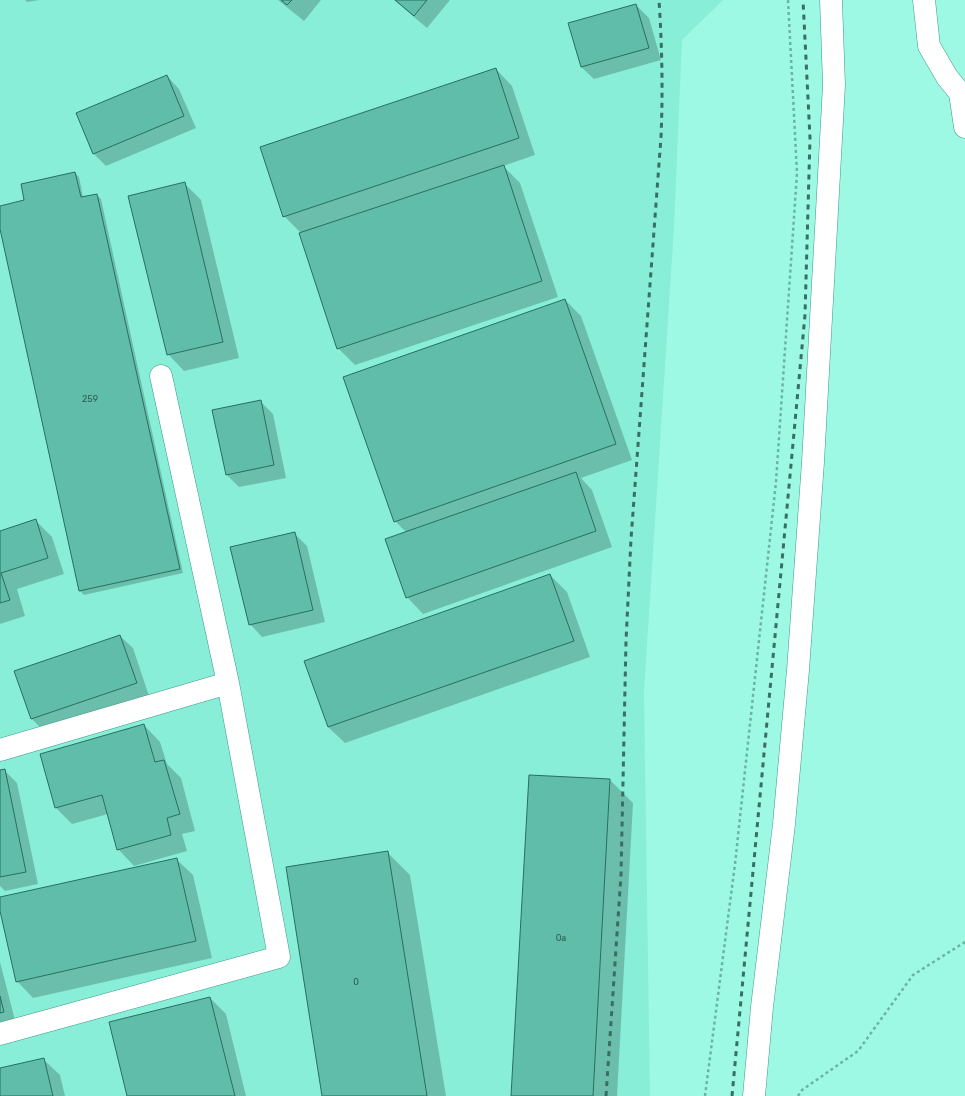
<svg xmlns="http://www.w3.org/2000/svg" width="965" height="1096" viewBox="0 0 965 1096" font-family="Rubik,sans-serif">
  <rect width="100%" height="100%" fill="#9df9e4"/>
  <path fill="#88eed8" d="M0 0H723L682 40 674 227 644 692 650 1096H0Z"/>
  <path fill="#0003" d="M25 0H39L27 2Z
    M278 0H321L304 21Z
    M394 0H450L427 28Z
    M636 5 649 18 661 60 594 79 581 67Z
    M496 69 512 86 535 155 503 166 520 183 558 297 355 365 338 348 301 233 284 216Z
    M167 76 179 89 196 128 106 166 94 154 77 114Z
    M75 173 79 177 83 197 97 195 101 199 183 573 84 595 80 591 0 224V207L26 201Z
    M184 183 201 200 239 358 184 371 168 354Z
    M565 300 581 316 632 460 581 478 592 490 612 547 423 614 407 597V533L395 521Z
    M260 401 273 414 286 478 239 487 227 475 213 411Z
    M36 521 52 537 64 574 17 589 25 616 0 624V532Z
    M294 533 307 546 325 622 262 637 250 624Z
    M550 575 567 592 590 657 345 743 328 727Z
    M120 636 133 648 149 696 44 731 32 719 15 671Z
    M144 725 160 742 167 764 181 778 195 831 182 834 187 851 134 866 118 849 108 814 72 824 56 808 41 755Z
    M4 770 17 783 38 884 5 891 0 886V771Z
    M610 780 633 803 617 1096H512Z
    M387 852 410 875 446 1096H323Z
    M176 859 193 875 212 958 33 998 17 981 0 906V898Z
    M0 962 16 1024 0 1029Z
    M210 998 226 1014 246 1096H128Z
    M43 1059 60 1075 65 1096H0V1069Z"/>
  <path fill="#60bda9" stroke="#276f61" d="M281 0H292L287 5Z
    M395 0H427L414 16Z
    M636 4 649 48 581 67 568 23Z
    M496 68 519 138 283 217 260 147Z
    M167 75 184 116 93 154 76 113Z
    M504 165 542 281 337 349 299 233Z
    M75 172 81 197 97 194 180 569 79 591 0 229V206L24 200 21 184Z
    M185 182 223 342 167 355 128 196Z
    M565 299 616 444 394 522 343 377Z
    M261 400 274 465 226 475 212 410Z
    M576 472 596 531 406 598 385 539Z
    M36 519 48 558 1 573 10 600 0 603V531Z
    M295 532 313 610 249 625 230 547Z
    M550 574 574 641 328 727 304 661Z
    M120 635 137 683 31 719 14 671Z
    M144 724 155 762 164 760 180 814 167 818 171 835 117 850 102 795 55 808 40 754Z
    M5 769 26 872 0 877V770Z
    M529 775 610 779 593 1096H511Z
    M388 851 427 1096H322L286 867Z
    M177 858 196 941 16 982 0 911V897Z
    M0 996 4 1012 0 1013Z
    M210 997 235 1096H127L109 1022Z
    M44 1058 53 1096H0V1068Z"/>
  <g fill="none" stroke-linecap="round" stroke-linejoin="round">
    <g stroke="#3b9a87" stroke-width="23">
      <path id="minor" d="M924 0 929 46 947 77 960 93 965 127
        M0 750 228 683 161 376
        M0 1034 279 957 228 683
        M754 1096 762 1007 784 824 798 670 813 462 834 85 831 0"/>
    </g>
    <path stroke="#6bb3a3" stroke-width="2.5" stroke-dasharray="3 3" stroke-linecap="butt" d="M705 1096 735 864 776 482 797 173 788 0
      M798 1096 802 1090 858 1051 913 975 965 942"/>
    <use href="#minor" stroke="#fff" stroke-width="22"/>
    <path stroke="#396e63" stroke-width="3" stroke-dasharray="5 5" stroke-linecap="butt" d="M606 1096 621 875 626 641 631 539 661 137C663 91 662 46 659 0
      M732 1096 805 315 810 138 803 0"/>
  </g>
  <g text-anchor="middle" stroke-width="4" stroke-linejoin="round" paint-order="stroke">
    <g font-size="9" fill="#2a5f54">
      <text x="90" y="402">259</text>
      <text x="561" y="941">0а</text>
      <text x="356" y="985">0</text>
    </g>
  </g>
</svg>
